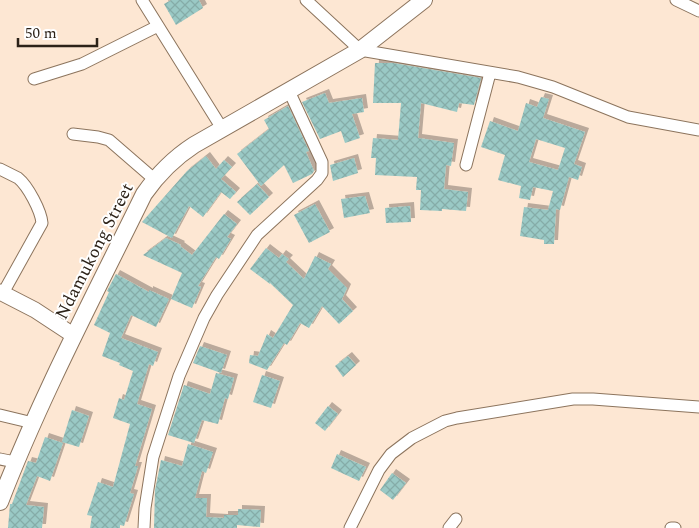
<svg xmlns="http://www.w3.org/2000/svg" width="699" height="528" viewBox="0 0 699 528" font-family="Spectral,serif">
  <defs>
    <pattern id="building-cross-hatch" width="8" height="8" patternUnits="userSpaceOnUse" patternTransform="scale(1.25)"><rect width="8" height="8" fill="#9ac9c5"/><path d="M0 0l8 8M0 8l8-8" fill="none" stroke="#85aca8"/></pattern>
    <filter id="shadow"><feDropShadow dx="4" dy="-4" stdDeviation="0" flood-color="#0004"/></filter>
  </defs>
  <rect width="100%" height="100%" fill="#fde7d3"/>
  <path fill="url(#building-cross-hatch)" fill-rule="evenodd" filter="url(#shadow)" d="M171 0H199L203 8 176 25 164 4Z
    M375 63H393L481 78 474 105 459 103 457 112 421 103 418 138 454 143 451 166 446 165 444 189 468 192 466 211 442 209V211L420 210 421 190H416L417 177 375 175 376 158H371L373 138 398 140 401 103H373Z
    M325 93 329 103 362 98 364 112 352 114 360 138 345 143 341 131 320 139 302 102Z
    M541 97 549 99 543 118 585 132 574 164 582 167 578 180 569 177 560 210 556 209 554 244H544V240L520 236 524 207 548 210 553 191 533 187 530 200 519 198 521 186 498 180 505 155 481 147 490 121 518 131 526 103 537 107ZM536 139 565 148 558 170 529 162Z
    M288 106 309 151 306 152 314 171 312 174 293 183 284 165 261 186 237 154 269 129 264 120Z
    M206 156 216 169 224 160 232 167 221 179 236 192 230 199 221 192 203 217 189 206 172 238 142 222 187 171Z
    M354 158 358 173 333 181 330 165Z
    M257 184 269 197 250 215 237 202Z
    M365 196 370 213 344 218 341 199Z
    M315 204 330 232 309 243 294 215Z
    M410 206 411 222 386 223 385 208Z
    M224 214 237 224 227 237 231 239 219 259 216 257 198 286 201 287 192 308 171 299 182 273 143 255 166 238 181 245 180 246 192 255Z
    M266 248 279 258 282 254 289 259 286 262 304 279 315 256 331 264 328 269 347 288 342 299 353 311 339 324 322 306 309 328 300 323 287 345 284 343 267 370 249 363 250 355 258 356 267 334 273 338 293 305 270 283V284L250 269Z
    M116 274 149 292V290L169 299 156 327 131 315 121 338 158 352 153 366 149 364 137 404 152 409 135 466H138L130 493 134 494 124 526 120 525V528H90L92 516 87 515 98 482 113 487 130 424 113 418 119 398 124 400 133 371 119 365 120 363 102 356 110 333 94 325 109 292 107 291Z
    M200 346 227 355 221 373 193 363Z
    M348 356 356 365 343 377 335 366Z
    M216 373 234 378 228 399 225 398 218 424 202 420 194 443 168 435 184 385 210 394Z
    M262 375 280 381 271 408 253 402Z
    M328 406 338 414 325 431 315 423Z
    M72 410 89 416 79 447 62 442Z
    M45 437 63 443 50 481 37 476 26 505 44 507 42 528H8L10 504H12L28 461 36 463Z
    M188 444 213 452 206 473 202 471 195 498H207L206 517 224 518V515H238V509L261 510 260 527 237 525V528H154L155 490 161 460 182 466Z
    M337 454 366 467 359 481 331 468Z
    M392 473 406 483 393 500 380 490Z"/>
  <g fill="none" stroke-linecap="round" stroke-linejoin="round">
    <g stroke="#8c745d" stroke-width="13">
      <path id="minor" d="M142 0 223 130
        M306 0 360 50 518 77 553 87 628 117 699 130
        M676 0 699 11
        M34 79 82 64 158 26
        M73 134 98 137 109 140 154 179
        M466 165 490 73
        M0 169C6 172 12 175 18 178 28 186 41 211 42 223L3 293
        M0 415 33 423
        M0 459 15 462
        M144 528 145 508 153 457 179 376 204 318 217 295 257 235 317 180 322 173V162L289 91
        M350 528 379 470 391 454 412 438 445 421 457 418 573 399H593L699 407
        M449 528 456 519
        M671 528H675"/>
    </g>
    <g stroke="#8c745d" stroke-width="17">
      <path id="tertiary" d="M0 292 35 310 73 335"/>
    </g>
    <g stroke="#8c745d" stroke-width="18">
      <path id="secondary" d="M0 502C41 396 94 296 144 194 158 174 174 158 194 145L360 50 424 0"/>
    </g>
    <use href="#minor" stroke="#fff" stroke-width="11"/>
    <use href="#tertiary" stroke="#fff" stroke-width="15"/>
    <use href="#secondary" stroke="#fff" stroke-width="16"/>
  </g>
  <g text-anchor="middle" stroke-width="4" stroke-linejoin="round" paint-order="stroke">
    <g font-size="18" fill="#2c2218" stroke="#fff">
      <text transform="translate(94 251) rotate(-63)" y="6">Ndamukong Street</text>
    </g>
  </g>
  <path d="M18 38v8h79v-8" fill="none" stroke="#2c2218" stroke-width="2.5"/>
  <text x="25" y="38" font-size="15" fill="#2c2218" stroke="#ffffff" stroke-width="4" paint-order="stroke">50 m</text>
</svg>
